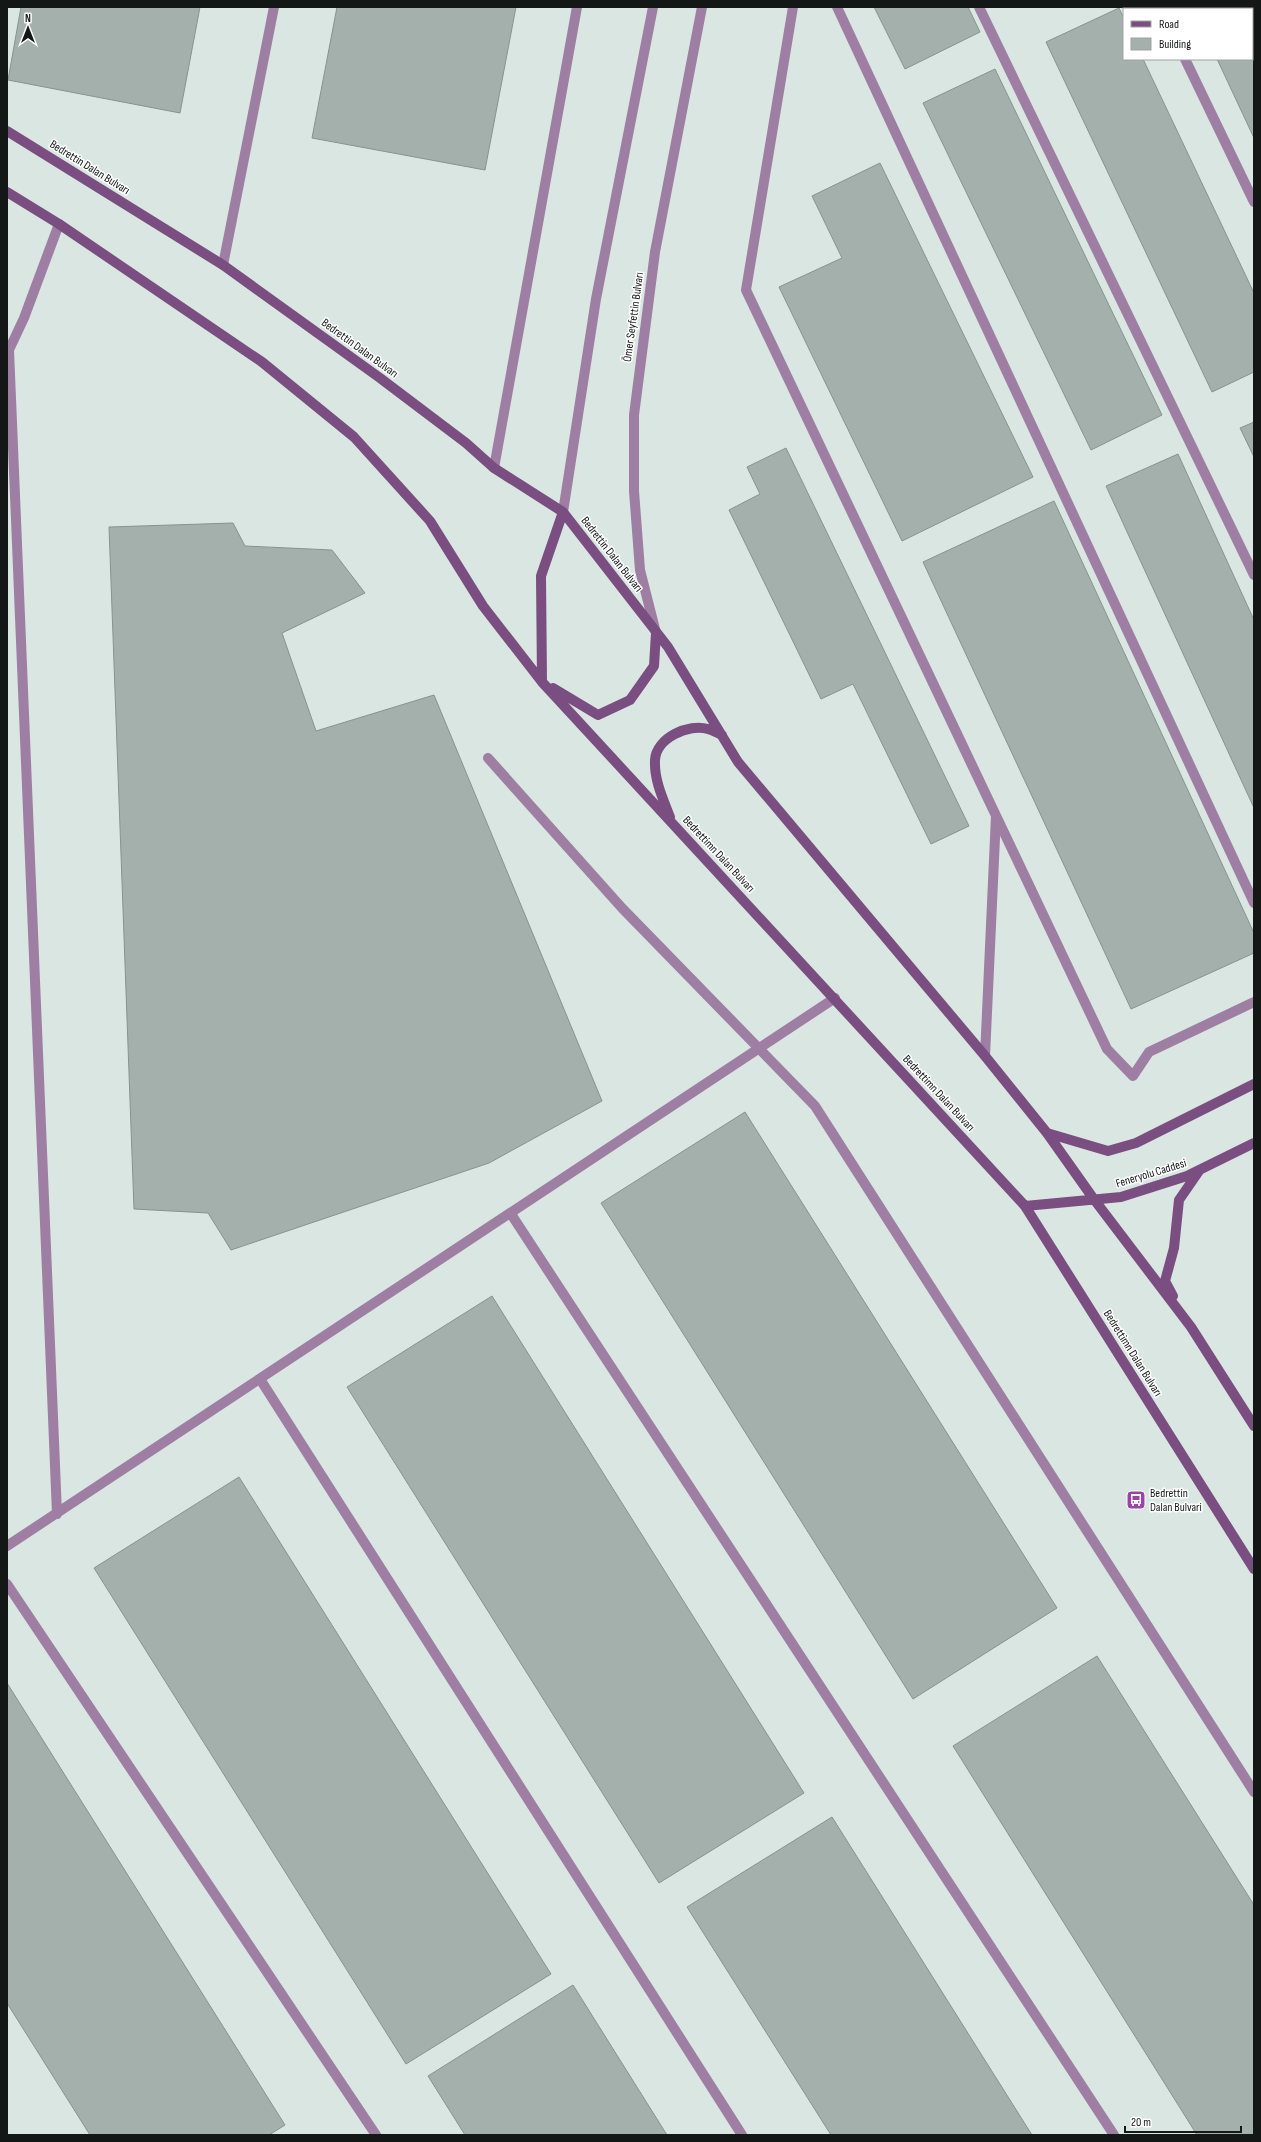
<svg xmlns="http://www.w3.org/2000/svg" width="1261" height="2142" viewBox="0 0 1261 2142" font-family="'Sofia Sans Condensed',sans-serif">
  <rect width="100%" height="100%" fill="#dae6e1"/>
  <path fill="#a4b0ac" stroke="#88938f" d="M21 7H200L180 113 8 80Z
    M337 7H516L485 170 312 138Z
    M874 7H968L980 32 905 69Z
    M1193 7H1254V138L1217 59H1252V9H1194Z
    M1119 8 1124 19V59H1143L1254 293V372L1212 392 1046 42Z
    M995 69 1162 415 1091 450 923 103Z
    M880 163 1033 477 902 541 779 287 842 258 812 196Z
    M1254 422V457L1240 428Z
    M786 448 969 826 931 844 853 684 821 699 729 510 760 494 747 467Z
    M1178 454 1254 620V808L1106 486Z
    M1054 501 1254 933V953L1131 1009 923 562Z
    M233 523 245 546 332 550 365 593 282 633 316 731 434 695 602 1101 489 1163 231 1250 208 1213 134 1209 109 527Z
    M745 1112 1057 1608 913 1699 601 1203Z
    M492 1296 804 1793 659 1883 347 1387Z
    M239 1477 551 1974 406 2064 94 1568Z
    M1097 1656 1254 1905V2135H1197L953 1746Z
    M7 1683 285 2125 269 2135H90L7 2003Z
    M832 1817 1032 2135H831L687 1907Z
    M573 1985 667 2135H465L428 2076Z"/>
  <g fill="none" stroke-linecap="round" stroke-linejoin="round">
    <path stroke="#9e7ea2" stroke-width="10" d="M793 7 746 290 1107 1049 1133 1076 1149 1052 1254 1002
      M837 7 1254 903
      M979 7 1254 575
      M1161 7 1162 9
      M1185 59 1254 202
      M223 265 274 7
      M7 345 9 350 57 1514
      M494 468 577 7
      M488 758 622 908 815 1106 1254 1792
      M985 1056 996 816
      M511 1214 1114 2135
      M260 1379 742 2135
      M7 1546 835 998
      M7 1584 376 2135"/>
    <path stroke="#9e7ea2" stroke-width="10" d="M9 350 24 318 59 224"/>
    <path stroke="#9e7ea2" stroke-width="10" d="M563 512 596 299 653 7
      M656 633 640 570 634 491V415L655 252 702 7"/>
    <path stroke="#7b4e81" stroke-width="10" d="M7 131 223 265 380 378 466 443 494 468 563 512 668 647 738 762 985 1056 1047 1133 1093 1198 1191 1327 1254 1426
      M7 192 59 224 262 362 354 437 430 521 483 606 542 682 1025 1206 1254 1569
      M542 682 541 576 563 512
      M553 688 598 715 630 700 654 666 656 633
      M670 817C663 799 654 780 655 760 656 738 689 723 708 729 713 730 718 733 722 735
      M1047 1133 1108 1151 1136 1143 1254 1084
      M1025 1206 1121 1197 1187 1176 1254 1143
      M1173 1296 1165 1281 1174 1248 1179 1200 1199 1171"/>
  </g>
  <defs>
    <g id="bus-square" transform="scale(1)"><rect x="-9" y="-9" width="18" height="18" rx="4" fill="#9e42ab" stroke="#fff"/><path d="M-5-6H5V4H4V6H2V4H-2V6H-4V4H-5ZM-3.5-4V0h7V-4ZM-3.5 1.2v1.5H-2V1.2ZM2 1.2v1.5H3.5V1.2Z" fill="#fff"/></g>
  </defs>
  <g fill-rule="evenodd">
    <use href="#bus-square" x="1136" y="1500"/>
  </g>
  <g text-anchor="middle" stroke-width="3" stroke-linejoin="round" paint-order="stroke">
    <g font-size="12" fill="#131715" stroke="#fff">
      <text transform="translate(90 167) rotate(32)" y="4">Bedrettin Dalan Bulvarı</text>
      <text transform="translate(633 317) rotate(-82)" y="4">Ömer Seyfettin Bulvarı</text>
      <text transform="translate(360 348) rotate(36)" y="4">Bedrettin Dalan Bulvarı</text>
      <text transform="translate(612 554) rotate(52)" y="4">Bedrettin Dalan Bulvarı</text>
      <text transform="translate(719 854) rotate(47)" y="4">Bedrettimn Dalan Bulvarı</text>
      <text transform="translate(939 1093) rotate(47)" y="4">Bedrettimn Dalan Bulvarı</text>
      <text transform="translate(1151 1173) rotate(-17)" y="4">Feneryolu Caddesi</text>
      <text transform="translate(1133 1353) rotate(58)" y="4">Bedrettimn Dalan Bulvarı</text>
    </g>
    <g font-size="12" fill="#131715" stroke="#fff" text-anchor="start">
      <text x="1150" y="1497">Bedrettin<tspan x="1150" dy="14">Dalan Bulvari</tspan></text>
    </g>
  </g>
  <rect width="1261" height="2142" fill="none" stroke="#131715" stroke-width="16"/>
  <rect x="1123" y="8" width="130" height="52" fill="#ffffff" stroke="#a1a2a1"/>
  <rect x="1131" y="21" width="20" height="6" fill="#7b4e81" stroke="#a1a2a1"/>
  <text x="1159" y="28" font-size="12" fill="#131715">Road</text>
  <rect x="1131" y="38" width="20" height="12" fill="#a4b0ac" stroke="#a1a2a1"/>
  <text x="1159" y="48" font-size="12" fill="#131715">Building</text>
  <g transform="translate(28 28)" stroke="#ffffff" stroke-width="3" paint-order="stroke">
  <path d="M0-3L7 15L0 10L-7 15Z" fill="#131715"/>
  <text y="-6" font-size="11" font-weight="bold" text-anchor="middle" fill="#131715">N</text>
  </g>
  <path d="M1125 2126v6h116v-6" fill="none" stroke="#131715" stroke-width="2"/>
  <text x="1131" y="2126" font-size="12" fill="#131715" stroke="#ffffff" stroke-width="3" paint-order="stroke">20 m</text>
</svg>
